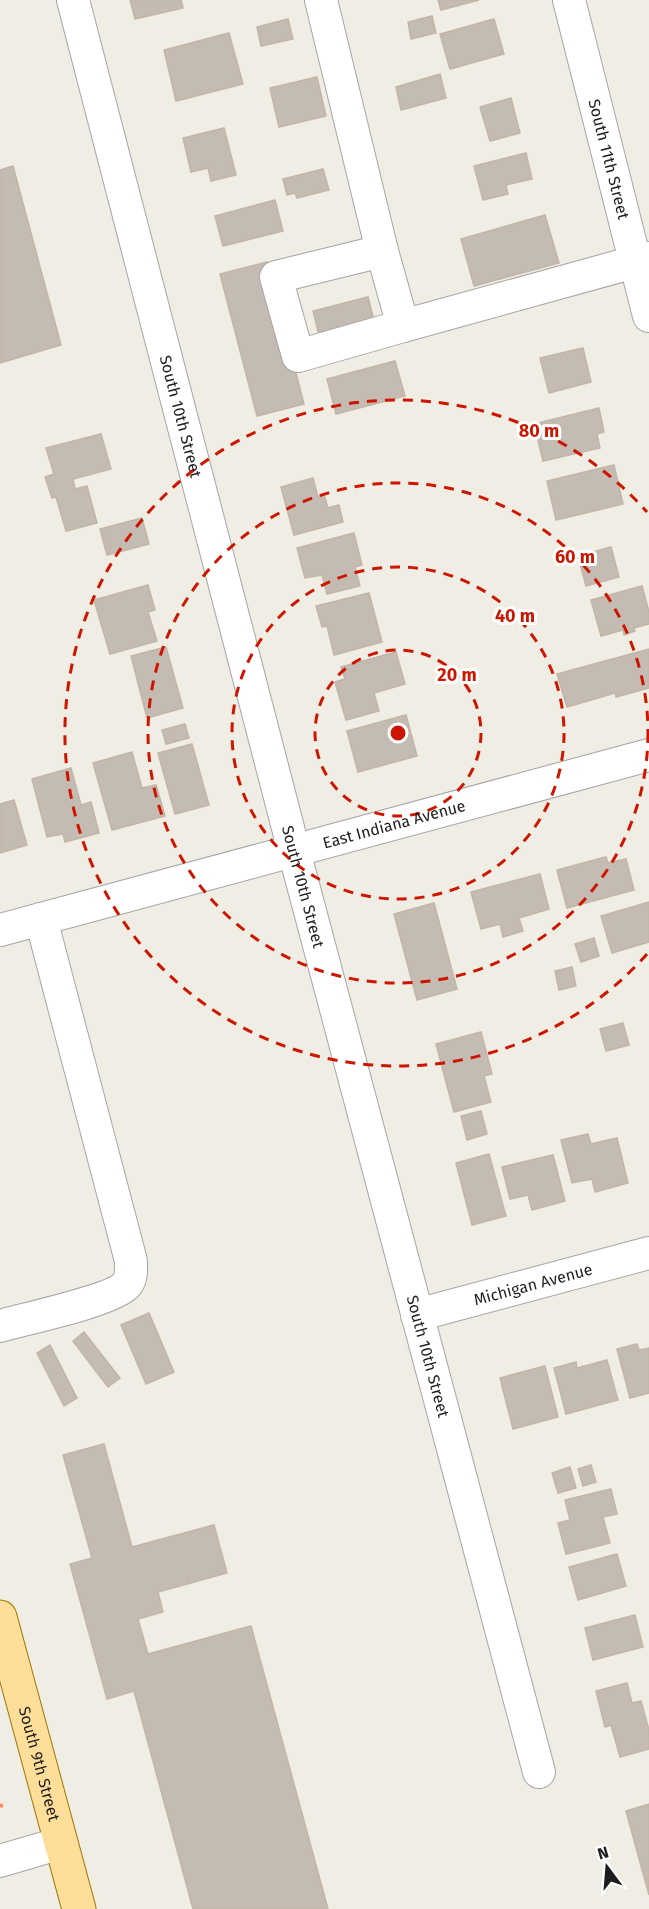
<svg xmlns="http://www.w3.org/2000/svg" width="649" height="1909" viewBox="0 0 649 1909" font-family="'Fira Sans',sans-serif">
  <rect width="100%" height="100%" fill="#f0ede4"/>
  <path fill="#c4bcb3" stroke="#c3b5a5" stroke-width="1.5" d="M130 0H181L183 8 135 19Z
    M438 0H479L441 10Z
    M432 16 436 33 411 39 408 22Z
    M288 19 293 39 261 46 257 27Z
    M494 19 504 54 450 69 440 34Z
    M229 33 243 84 176 101 164 50Z
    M440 74 446 98 401 110 396 87Z
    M317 77 326 116 279 127 270 88Z
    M511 98 520 133 490 141 480 107Z
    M224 128 236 175 211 181 208 168 191 172 183 138Z
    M526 153 532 179 506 185 508 194 483 200 474 166Z
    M13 166 61 345 0 363V170Z
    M323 169 329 190 297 198 295 193 287 195 283 179Z
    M275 200 283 231 223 246 215 216Z
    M545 215 559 263 474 286 461 239Z
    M267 262 304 404 257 416 220 274Z
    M368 297 375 324 320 339 313 311Z
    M583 348 591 382 549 393 540 358Z
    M395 361 405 396 336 414 327 379Z
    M599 408 604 432 597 434 600 448 543 461 534 424Z
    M101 434 111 469 73 479 75 489 87 486 97 523 66 531 56 497 52 498 45 477 54 474 46 448Z
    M614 465 623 504 556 520 547 481Z
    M313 478 318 497 324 495 328 508 339 505 343 522 294 535 281 487Z
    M142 518 149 544 107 555 100 529Z
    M354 533 362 565 355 567 360 586 327 594 322 575 305 578 297 548Z
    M611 547 619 577 586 586 578 556Z
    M148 585 155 610 148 612 157 641 110 654 94 600Z
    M642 586 649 612V624L634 628 635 631 624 635 623 630 601 636 591 600Z
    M369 593 382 642 334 655 327 626 322 627 316 606Z
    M166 647 183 708 147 718 131 656Z
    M649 649V688L616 697 615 693 567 707 557 674Z
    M396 652 405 684 374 693 379 711 346 720 335 682 345 679 341 667Z
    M406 715 417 756 358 772 347 731Z
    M185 724 189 738 166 744 162 730Z
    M192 744 209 805 175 814 158 753Z
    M132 752 142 788 156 785 165 816 112 830 93 763Z
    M71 768 81 805 91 802 99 833 65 842 63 834 47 837 32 779Z
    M14 800 27 845 0 853V804Z
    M606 857 608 863 626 859 634 890 567 908 557 870Z
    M540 874 549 909 519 918 523 931 503 937 500 924 481 929 471 892Z
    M649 902V942L612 953 601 916Z
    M434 903 457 989 417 1000 394 914Z
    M594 938 599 956 581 962 575 944Z
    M572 967 576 986 559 990 555 971Z
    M623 1023 629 1045 606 1051 600 1029Z
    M481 1032 492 1074 484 1076 491 1102 454 1112 436 1044Z
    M481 1111 487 1134 467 1140 461 1116Z
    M588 1134 591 1144 617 1138 628 1183 595 1192 592 1179 572 1183 561 1140Z
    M489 1154 506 1216 472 1225 456 1163Z
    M553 1155 565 1201 532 1210 528 1195 510 1199 502 1167Z
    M149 1313 174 1372 146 1384 121 1325Z
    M84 1332 120 1378 108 1387 73 1341Z
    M637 1344 639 1350 649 1348V1393L630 1398 617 1349Z
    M50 1345 77 1398 64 1406 37 1353Z
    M607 1360 618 1400 566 1414 554 1368 576 1362 577 1368Z
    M545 1366 558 1417 513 1429 500 1378Z
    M104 1444 132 1547 214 1525 227 1573 158 1592 163 1612 138 1619 148 1654 251 1626 328 1909H193L134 1691 107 1699 70 1564 92 1558 63 1455Z
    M591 1465 596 1482 583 1486 578 1469Z
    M570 1467 576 1488 558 1493 552 1473Z
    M611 1489 617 1514 603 1517 610 1543 566 1554 558 1523 570 1520 565 1500Z
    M617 1554 626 1586 578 1600 569 1567Z
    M635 1615 643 1647 593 1660 585 1628Z
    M627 1683 632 1703 641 1701 649 1730V1749L620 1757 611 1725 605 1727 596 1691Z
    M649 1804V1895L626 1811Z"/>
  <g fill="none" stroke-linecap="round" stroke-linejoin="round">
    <g stroke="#a5a5a5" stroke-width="34">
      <g id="minor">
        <path id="s1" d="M73 0 294 851 539 1772"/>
        <path d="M321 0 382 251 403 326 649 258"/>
        <path id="s2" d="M569 0 649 316"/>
        <path d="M382 251 276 277 298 356 403 326"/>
        <path id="s3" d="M0 930 649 755"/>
        <path id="s4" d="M417 1315 649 1253"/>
        <path d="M0 1326C24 1319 115 1300 127 1284 132 1277 131 1269 131 1261L41 919"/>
        <path d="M0 1861 61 1843"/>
      </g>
    </g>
    <g stroke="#970" stroke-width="35">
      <g id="major">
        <path id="s5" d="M0 1617 79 1909"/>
      </g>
    </g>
    <path stroke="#ff8666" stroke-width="4" stroke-dasharray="3 3" stroke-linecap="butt" d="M0 1806 3 1805"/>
    <use href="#minor" stroke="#fff" stroke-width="32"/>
    <use href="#major" stroke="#ffde9a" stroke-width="33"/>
  </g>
  <g fill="none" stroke="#cd1600" stroke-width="3" stroke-dasharray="10 8">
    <circle cx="398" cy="733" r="83"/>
    <circle cx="398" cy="733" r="166"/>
    <circle cx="398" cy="733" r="250"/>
    <path d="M647 954A333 333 0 1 1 647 512"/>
  </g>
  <g text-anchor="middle" stroke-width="6" stroke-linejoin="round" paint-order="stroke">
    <g font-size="16" fill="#1e1e1e" stroke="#fff">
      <text dy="6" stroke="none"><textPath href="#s2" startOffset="164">South 11th Street</textPath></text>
      <text dy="6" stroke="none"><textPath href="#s1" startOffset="430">South 10th Street</textPath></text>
      <text dy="6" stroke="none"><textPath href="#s3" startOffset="408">East Indiana Avenue</textPath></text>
      <text dy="6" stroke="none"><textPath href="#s1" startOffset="916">South 10th Street</textPath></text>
      <text dy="6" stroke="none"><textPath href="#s4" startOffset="120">Michigan Avenue</textPath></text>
      <text dy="6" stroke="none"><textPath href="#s1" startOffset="1402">South 10th Street</textPath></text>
      <text dy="6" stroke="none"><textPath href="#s5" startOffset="152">South 9th Street</textPath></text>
    </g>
  </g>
  <circle cx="398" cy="733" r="9" fill="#cd1600" stroke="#fff" stroke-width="3"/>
  <g font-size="18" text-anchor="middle" font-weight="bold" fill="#cd1600" stroke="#fff" stroke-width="6" stroke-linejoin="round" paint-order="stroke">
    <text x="539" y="437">80 m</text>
    <text x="575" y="563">60 m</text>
    <text x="515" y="622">40 m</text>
    <text x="457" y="681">20 m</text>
  </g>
  <g transform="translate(607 1867) rotate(344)" stroke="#ffffff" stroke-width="4.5" paint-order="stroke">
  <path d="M0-4.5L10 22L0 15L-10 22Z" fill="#1e1e1e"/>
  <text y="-9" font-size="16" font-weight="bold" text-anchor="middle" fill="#1e1e1e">N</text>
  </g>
</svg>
